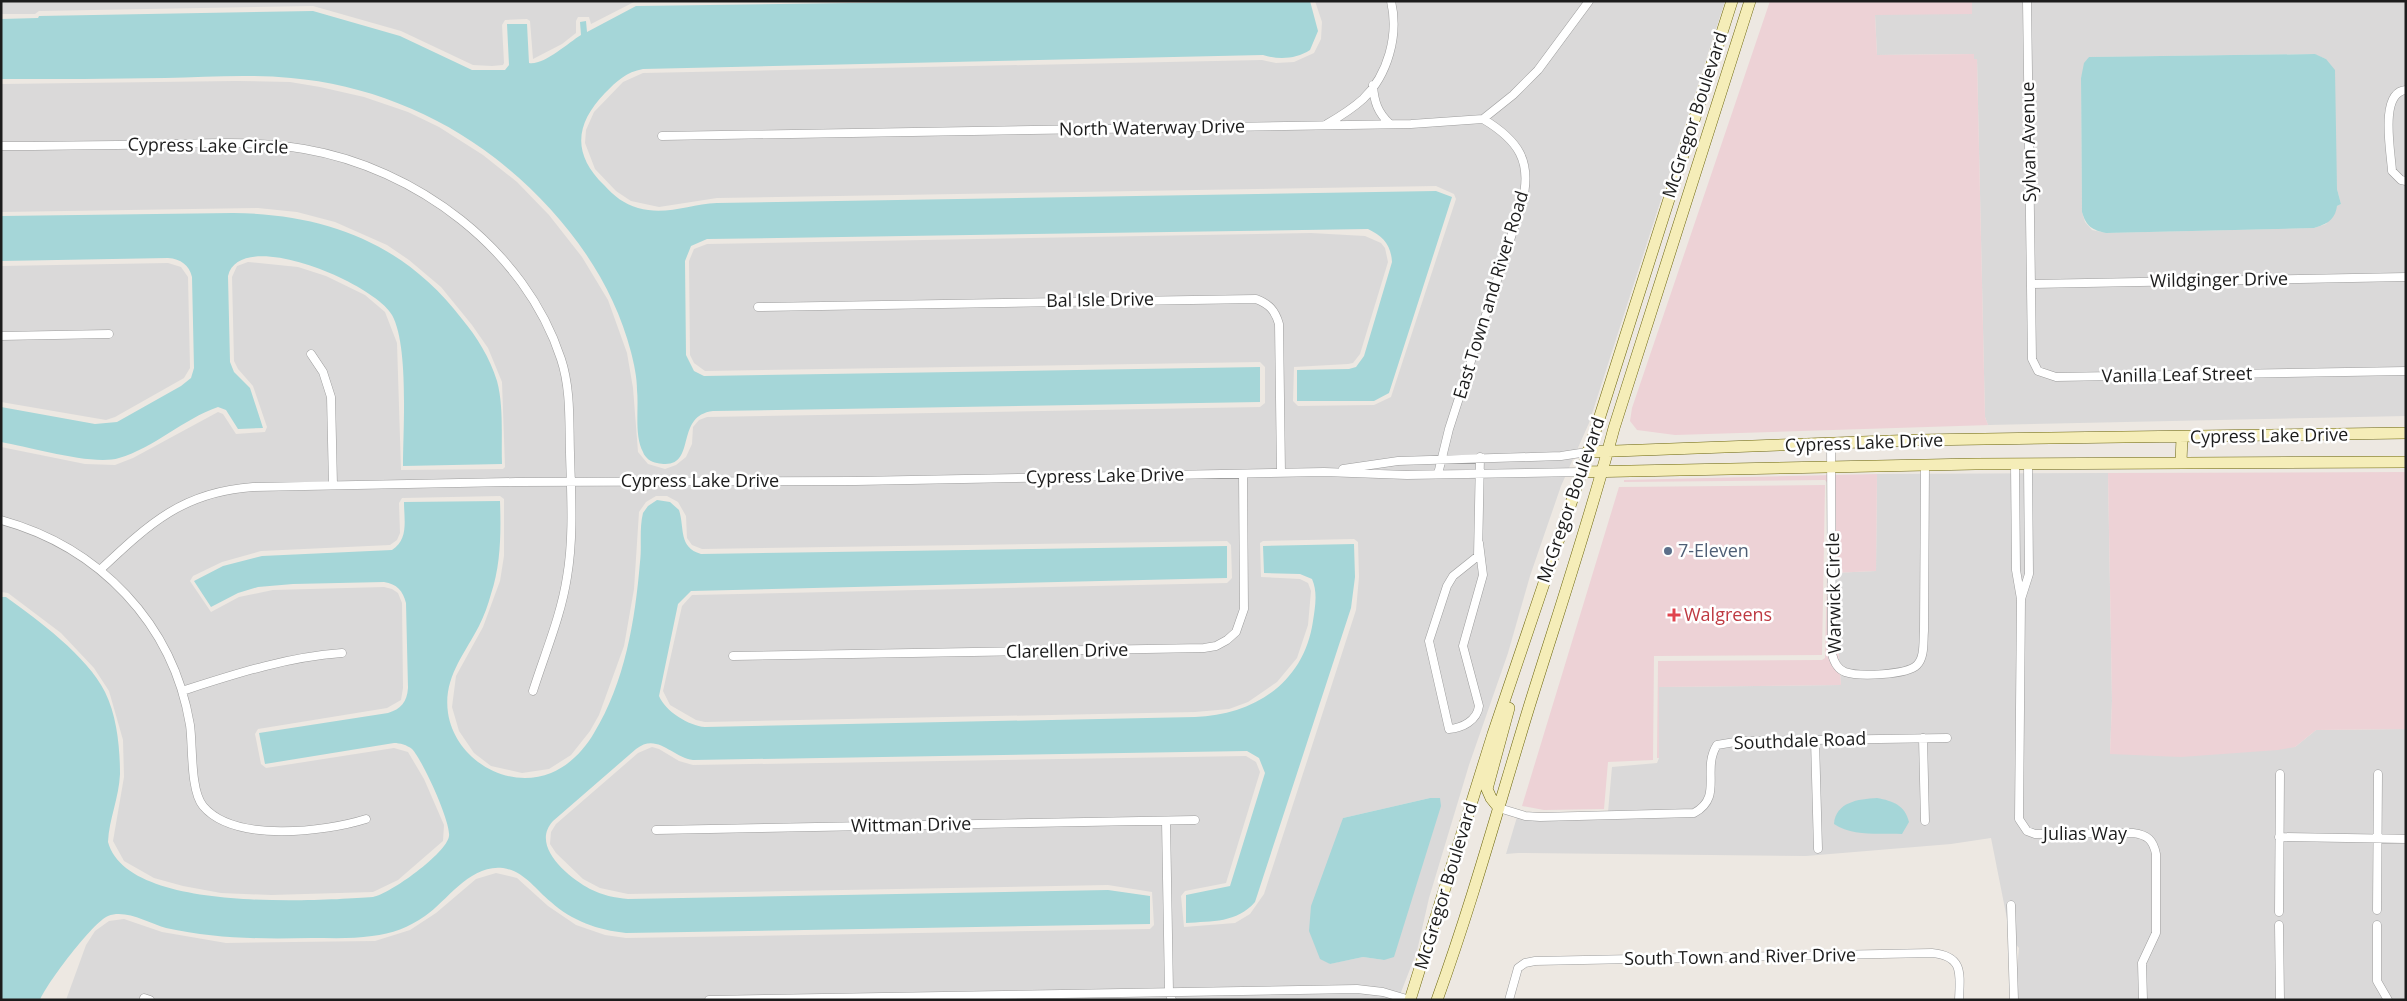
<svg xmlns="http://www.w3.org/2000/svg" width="2407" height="1001" viewBox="0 0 2407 1001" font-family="'Open Sans',sans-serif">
  <rect width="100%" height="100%" fill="#ede8e2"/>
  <path fill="#dad9d9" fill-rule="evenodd" d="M1 1H636L591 24 589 17H578L576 21V33L562 44 533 59 530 21 527 19 505 20 502 25 504 63 503 65 492 66 473 65 401 31 313 6 39 11 35 14H1Z
    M1315 1H1725L1589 423 1561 486 1530 576 1508 653 1469 765 1429 898 1417 951 1398 1000H66L86 945 95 931 109 921 124 919 162 932 226 943 375 941 410 930 436 913 476 879 496 873 517 878 548 906 576 925 605 935 626 938 1150 929 1154 925 1152 892 1108 885 628 894 600 888 583 879 556 853 550 844 551 832 556 824 638 753 652 747 659 749 679 761 693 765 1246 756 1256 762 1260 772 1226 883 1185 891 1181 896 1184 927 1235 923 1250 914 1264 894 1356 610 1359 577 1358 542 1354 539 1263 541 1260 543 1261 577 1300 579 1308 583 1311 591 1308 625 1297 658 1277 682 1248 702 1229 709 1195 712 705 722 696 720 670 705 663 691 682 606 692 595 1227 583 1232 578 1231 545 1227 541 702 549 692 545 687 538 686 516 678 502 667 496H656L646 502 639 512 634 589 624 646 599 715 590 731 571 755 549 769 522 773 491 766 474 753 459 731 452 707 456 676 483 627 500 581 504 556V499L500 496 402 498 399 503 400 533 397 540 390 545 261 551 222 562 193 576 190 581 211 612 239 597 273 590 384 587 392 589 398 593 402 603 403 688 401 700 387 708 258 729 255 734 261 764 266 768 394 748 408 752 424 779 444 825 443 841 398 880 373 892 271 895 221 893 183 886 154 878 124 861 113 841 124 777 123 740 109 691 94 668 61 633 8 593 1 592V447L85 464 115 465 133 458 218 412 223 414 236 434 265 432 267 427 253 386 238 369 234 361 232 277 237 266 248 262 298 267 326 276 365 295 385 312 397 343 401 470 503 469 505 467 502 382 488 348 472 325 441 287 409 260 387 245 335 222 297 212 258 208 1 212V84L236 81 290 82 320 87 364 97 408 112 439 127 483 155 517 182 549 215 582 257 608 300 627 353 633 388 638 452 648 464 665 469 676 465 686 457 692 444 693 427 699 420 707 417 1260 407 1265 403V367L1260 362 705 371 694 363 690 355 689 261 694 249 707 244 1311 233 1365 236 1381 243 1385 248 1388 262 1360 354 1353 363 1348 364 1294 367 1293 401 1298 406 1374 405 1391 397 1456 199 1454 194 1436 186 717 198 659 207 631 201 616 191 595 169 585 143 586 130 594 112 623 82 643 73 1262 60 1276 63 1294 62 1314 53 1321 39 1322 22ZM1430 798H1440L1384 960 1363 957 1329 964 1343 818Z
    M1972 1H2406V416L1988 425 1985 417 1977 59H1974L1973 54 1877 55 1875 14H1971ZM2314 54 2326 59 2337 189 2341 204 2337 206 2326 224 2314 228 2106 233 2092 230 2085 222 2082 212 2081 78 2089 57Z
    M168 263 181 267 188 277 190 368 184 378 115 417 106 420 1 402V266Z
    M2108 473 2112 701 2110 754 2295 747 2316 730 2406 729V1000H2014L2019 948 2011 939 1991 838 1951 844 1806 856 1518 853 1506 854 1517 817 1608 812 1612 767 1657 763 1659 758V687L1841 685 1832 573 1876 571 1877 474Z"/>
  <path fill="#edd2d6" d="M1770 1H1972V14L1875 15 1877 55 1974 54V59H1977L1985 417 1988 425H1990L1675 435 1637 430 1630 421 1632 408Z
    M2406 472V729L2316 730 2295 747 2278 750 2181 757 2110 754 2112 701 2108 473Z
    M1877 474 1876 571 1832 573 1841 685 1659 687V758H1657L1658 661 1822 660 1825 658 1829 485 1825 480 1624 482V480Z
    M1825 485 1822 655 1654 656 1653 760 1608 762 1604 809 1544 810 1522 806 1619 487Z"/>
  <path fill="#a5d6d8" d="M988 1H1310L1318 31 1310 50C1296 59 1279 60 1263 55L643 69C626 72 617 81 605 93 575 124 572 154 604 185 614 196 624 204 638 208 666 216 690 204 717 203L1436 191 1452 197 1389 393 1374 401H1297V370L1349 369 1356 367 1364 356 1392 262C1391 245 1383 236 1368 229L707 239 691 246 685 261 686 355 694 371 704 376 1260 367V402L713 411C672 416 700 472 657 463 651 462 645 458 643 452 634 435 639 408 637 390 637 377 634 364 631 352 611 274 557 206 495 158 437 113 364 84 291 78 249 74 207 77 165 78 111 79 56 79 1 79V19L38 18 39 16 313 11 400 36 472 70H505L509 65 507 24H527L529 63C543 66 568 43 581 35L580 22 586 21 587 32 636 6Z
    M2315 54 2326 59 2335 70 2337 189 2341 204 2337 206C2335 220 2327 224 2314 228L2106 233C2092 230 2086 226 2082 212L2081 78 2084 63 2089 57Z
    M233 213C326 214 404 243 462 319 477 337 490 358 497 381 504 407 501 438 502 464L403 466C403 428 409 346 392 315 374 283 240 226 228 276L230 362 234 372 250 388 263 428 238 429 226 410 218 407C183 419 154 448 119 458 93 466 30 447 1 442V407L95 424 117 422 181 386 191 378 194 368 192 277C189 265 181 259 168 258L1 261V216Z
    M657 500 670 502 679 510C685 529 678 547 701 554L1227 546V578L691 591 678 604 659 696C665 711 689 726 705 727L1195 717C1254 715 1304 683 1313 621 1315 608 1318 592 1312 579L1300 574 1264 573 1263 546 1354 544 1355 577 1351 608 1255 902C1237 923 1212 921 1186 923V895L1230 886 1265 773 1259 758 1247 751 693 760C672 757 657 732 636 749L553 821C530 846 568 877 590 889 602 895 615 898 628 899L1108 890 1150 896V924L626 933C598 930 572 921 551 902 535 889 524 871 503 868 470 864 448 900 425 916 409 927 392 934 372 936 353 939 332 938 312 938 262 939 215 939 166 928 148 923 126 909 108 916 93 922 47 983 40 1000H1V597H6C38 620 87 656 105 692 117 716 120 748 120 774 119 798 109 819 108 842 127 913 315 901 373 897 390 894 447 853 449 836 451 822 422 759 412 749 407 745 400 743 394 743L265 764 259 733 388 713C401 709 407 702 408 688L406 603C403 591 397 584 384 582L293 584 258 587 238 593 211 607 194 581 223 566 262 556 392 550C409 539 404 520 404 502L500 501C501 532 501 564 491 594 488 605 484 616 479 626 464 655 443 678 448 713 455 759 507 791 551 773 570 765 584 750 594 733 625 682 635 621 640 562 642 547 639 529 643 513L648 506Z
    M1430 798H1440L1441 806 1394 957 1384 960 1363 957 1330 964 1320 959 1309 931 1311 906 1343 818Z
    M1877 798C1893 801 1905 805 1909 822L1902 834C1879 833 1853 837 1834 824 1836 802 1858 799 1877 798Z"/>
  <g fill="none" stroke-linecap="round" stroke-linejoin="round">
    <g stroke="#9d9d9d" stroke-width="9">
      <path id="minor" d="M2027 1 2032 359 2038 371 2056 377 2406 371
        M1373 85C1374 102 1378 113 1390 124
        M2406 90C2379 92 2391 152 2392 171L2401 180 2406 181
        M1327 124C1339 117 1352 109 1363 99 1388 75 1399 35 1391 1
        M662 136 1411 124 1483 119 1513 95 1538 70 1589 1
        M1 146C58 146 114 145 170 144 215 143 260 141 304 149 416 168 525 249 561 359 571 389 569 422 570 453 571 494 574 536 567 577 561 616 545 653 533 691
        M2032 284 2406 277
        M758 307 1256 299C1269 304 1275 310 1279 324L1281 473
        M1 336 109 334
        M311 354 323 372 331 397 333 485
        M1831 443 1832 654C1834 662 1837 669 1845 672 1859 677 1907 675 1917 665 1925 657 1923 641 1924 631L1925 465
        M2015 464 2016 570 2021 599 2019 819 2027 831 2035 834 2133 833C2148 835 2153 840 2156 854V933L2142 963 2143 1000
        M1343 469 1398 461 1561 456 1587 452
        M1438 474 1449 429 1522 203C1533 161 1518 140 1483 119
        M1 520C99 547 173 623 190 725 193 746 190 790 203 806 234 843 325 832 366 819
        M1479 543 1483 575 1463 646 1479 706C1477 721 1462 728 1449 729L1429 641 1447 586 1453 576 1478 556 1480 457
        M101 569C150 523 183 492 253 487L516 482 856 481 1324 472 1407 475 1581 472
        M2021 599 2029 574 2028 464
        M733 656 1204 648 1216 646 1227 640 1236 632 1244 609 1243 474
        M182 691C235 674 286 657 342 653
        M1923 738 1925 821
        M1815 740 1818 849
        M1499 808 1525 816 1540 817 1694 813C1724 797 1701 770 1717 745L1741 741 1947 738
        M1166 821 1169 992 1172 1000
        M656 830 1195 820
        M2279 837 2406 839
        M2011 905 2014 1000
        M2377 910 2378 774
        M2279 912 2280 774
        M2279 925 2280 1000
        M2377 925V981L2388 1000
        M144 998 150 1000
        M709 1000 1357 989 1383 992 1410 1000
        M1509 1000 1518 968 1525 963 1535 961 1932 953C1964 956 1960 974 1959 1000"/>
    </g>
    <g stroke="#6b650b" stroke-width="12">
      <path id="secondary" d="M1587 452 1918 440 2406 433
        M2181 462 2182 437
        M1581 472 1975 464 2406 462
        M1499 808 1491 798 1487 789 1509 708
        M1410 1000 1493 734 1593 438 1732 1
        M1437 1000C1472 903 1499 805 1529 707 1558 614 1589 522 1614 428L1750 1"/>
    </g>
    <use href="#minor" stroke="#fff" stroke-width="8"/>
    <use href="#secondary" stroke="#f5edb8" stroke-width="11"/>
  </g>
  <circle fill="#5c6f8a" stroke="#fff" stroke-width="2" cx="1668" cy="551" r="5"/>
  <path fill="#e0444e" stroke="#fff" stroke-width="2" d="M1671.5 607.5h5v5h5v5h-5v5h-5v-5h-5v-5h5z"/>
  <g text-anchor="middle" stroke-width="5" stroke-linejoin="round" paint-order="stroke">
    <g font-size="18" fill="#1c1c1c" stroke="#fff">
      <text transform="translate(1695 115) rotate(-72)" y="6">McGregor Boulevard</text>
      <text transform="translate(1152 128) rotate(-1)" y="6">North Waterway Drive</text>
      <text transform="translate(2029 142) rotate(-91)" y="6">Sylvan Avenue</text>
      <text transform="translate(208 146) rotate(1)" y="6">Cypress Lake Circle</text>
      <text transform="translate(2219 280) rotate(-1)" y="6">Wildginger Drive</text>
      <text transform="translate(1491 295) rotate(-73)" y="6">East Town and River Road</text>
      <text transform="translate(1100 300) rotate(-1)" y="6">Bal Isle Drive</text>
      <text transform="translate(2177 375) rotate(-1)" y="6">Vanilla Leaf Street</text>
      <text transform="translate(2269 436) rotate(-1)" y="6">Cypress Lake Drive</text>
      <text transform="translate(1864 443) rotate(-2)" y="6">Cypress Lake Drive</text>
      <text transform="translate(1105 476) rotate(-1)" y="6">Cypress Lake Drive</text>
      <text x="700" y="487">Cypress Lake Drive</text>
      <text transform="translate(1571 500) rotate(-71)" y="6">McGregor Boulevard</text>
      <text transform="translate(1834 593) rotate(-91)" y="6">Warwick Circle</text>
      <text transform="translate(1067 651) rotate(-1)" y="6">Clarellen Drive</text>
      <text transform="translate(1800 741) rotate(-2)" y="6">Southdale Road</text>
      <text transform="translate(911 825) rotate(-1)" y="6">Wittman Drive</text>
      <text x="2085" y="840">Julias Way</text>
      <text transform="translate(1446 886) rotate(-73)" y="6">McGregor Boulevard</text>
      <text transform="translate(1740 957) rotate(-1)" y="6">South Town and River Drive</text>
    </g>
    <g font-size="18" fill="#4e5e75" stroke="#fff" text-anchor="start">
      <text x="1678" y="557">7-Eleven</text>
    </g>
    <g font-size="18" fill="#be3a42" stroke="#fff" text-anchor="start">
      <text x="1684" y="621">Walgreens</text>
    </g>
  </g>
  <rect width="2407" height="1001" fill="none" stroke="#1c1c1c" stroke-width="5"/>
</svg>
